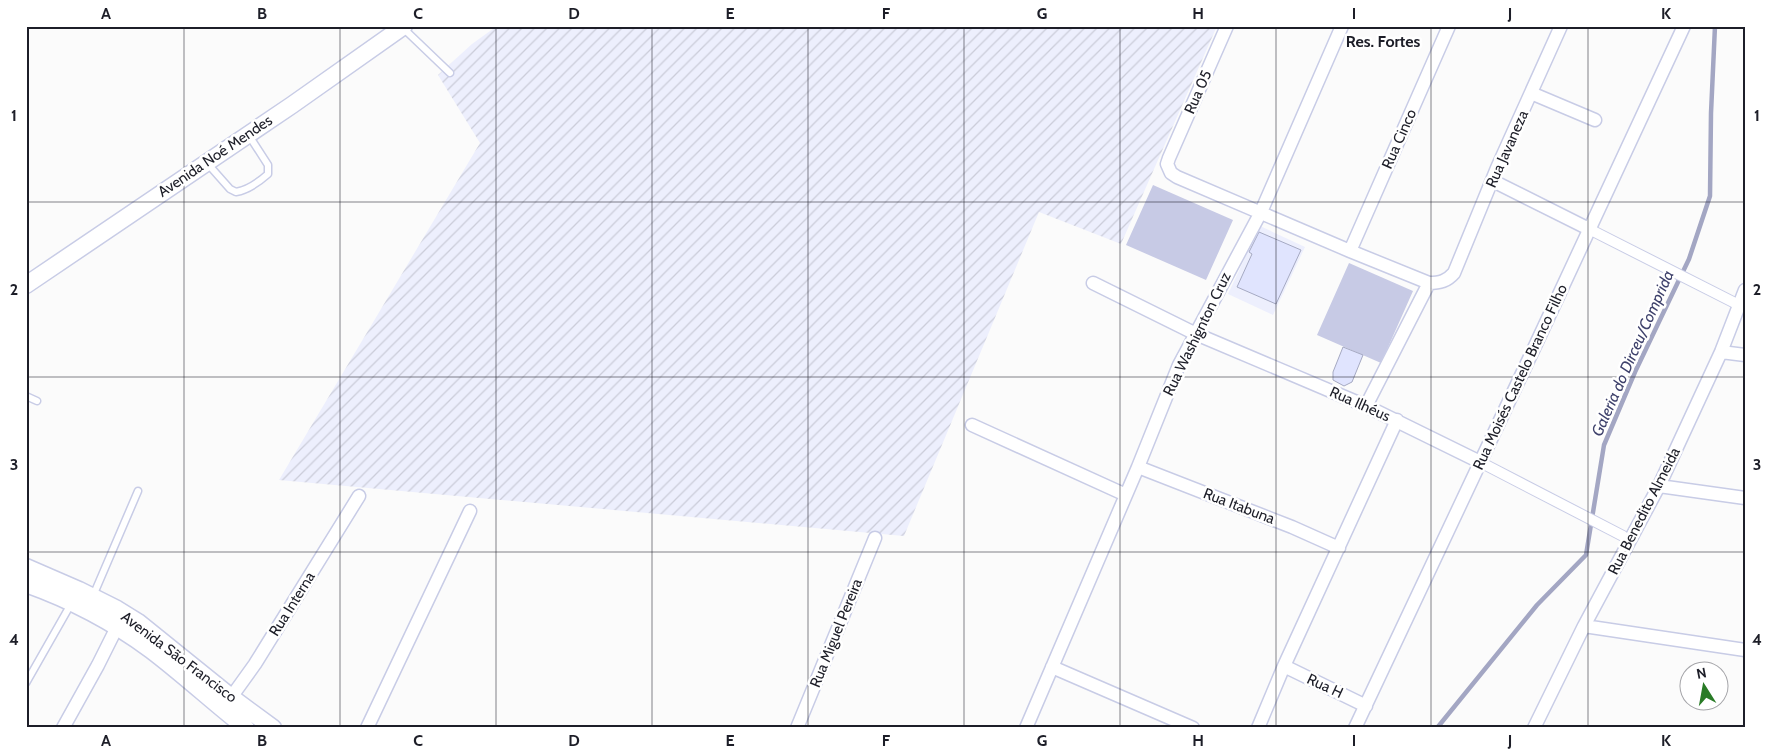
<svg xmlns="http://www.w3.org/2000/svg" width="1771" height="754" viewBox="0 0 1771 754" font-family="Cabin,sans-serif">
  <defs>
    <pattern id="industrial-furrows" width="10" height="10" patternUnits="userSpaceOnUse" patternTransform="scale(1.25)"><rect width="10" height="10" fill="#edeffd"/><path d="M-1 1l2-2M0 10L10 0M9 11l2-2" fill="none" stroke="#cbccd9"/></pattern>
  </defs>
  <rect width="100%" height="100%" fill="#fbfbfb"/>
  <path fill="#edeffd" d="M1260 226 1305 247 1273 315 1228 294Z"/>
  <path fill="url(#industrial-furrows)" d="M497 26H1217L1121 244 1039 212 904 536 279 480 480 143 438 75 472 44Z"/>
  <path fill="#c7cae5" d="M1153 185 1233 220 1206 280 1126 245Z
    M1349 263 1413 291 1381 363 1317 335Z"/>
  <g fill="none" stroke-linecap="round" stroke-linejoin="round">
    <path stroke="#a3a6c3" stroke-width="4.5" d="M1437 728 1537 605 1586 555 1604 445 1635 372 1689 259 1710 196 1711 113 1715 26"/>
  </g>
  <path fill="#e0e4fe" stroke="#a5a9c2" d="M1259 232 1301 250 1276 304 1237 287 1252 254 1249 252Z
    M1343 347 1363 355 1352 382 1344 386 1333 380V372Z"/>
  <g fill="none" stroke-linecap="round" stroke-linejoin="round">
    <g stroke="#c8cce6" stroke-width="9">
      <path id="service" d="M403 28 450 73
        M207 163 230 189 236 192C247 190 259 182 268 174V165L248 134
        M26 396 37 401
        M93 596 138 491
        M26 683 71 604"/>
    </g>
    <g stroke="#c8cce6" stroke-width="12">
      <path id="pedestrian" d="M1589 229 1739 305
        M1480 462 1623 536"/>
    </g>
    <g stroke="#c8cce6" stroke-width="15">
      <path id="minor" d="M1227 26 1169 158 1167 164 1171 173 1177 177 1350 251 1429 283C1440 283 1447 281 1454 273L1497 168 1561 26
        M1531 93 1595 120
        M1493 181 1589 229
        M1350 251 1449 26
        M1093 283 1196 334 1366 406 1480 462
        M1721 352 1745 355
        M1366 406 1429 283
        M972 425 1126 495
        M1138 467 1292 527 1339 548
        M1659 486 1745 498
        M1584 626 1745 650
        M1284 666 1366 706
        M1052 667 1193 728
        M227 703 255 664 359 496
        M63 728 98 665 117 627
        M367 728 470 511
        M797 728 875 538
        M1026 728 1138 467 1179 365 1261 212 1342 26
        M1258 728 1284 666 1397 420
        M1355 728 1536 344 1684 26
        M1534 728 1584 626 1659 486 1721 352 1745 290"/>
    </g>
    <g stroke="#c8cce6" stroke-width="19">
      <path id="tertiary" d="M26 285 292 105 404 26
        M26 567 79 590 117 609 138 622 231 697 273 728
        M26 584C71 600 113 622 151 650 184 675 214 703 246 728"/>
    </g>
    <use href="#service" stroke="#fff" stroke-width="6"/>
    <use href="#pedestrian" stroke="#fff" stroke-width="10"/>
    <use href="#minor" stroke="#fff" stroke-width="12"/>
    <use href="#tertiary" stroke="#fff" stroke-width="16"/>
  </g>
  <path fill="none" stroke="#1d1e28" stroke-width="1" stroke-opacity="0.55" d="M184 26V728M340 26V728M496 26V728M652 26V728M808 26V728M964 26V728M1120 26V728M1276 26V728M1431 26V728M1588 26V728M26 202H1745M26 377H1745M26 552H1745"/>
  <g text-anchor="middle" stroke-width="5" stroke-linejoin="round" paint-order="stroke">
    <g font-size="15" fill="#1d1e28" stroke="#fff">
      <text transform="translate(1198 92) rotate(-66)" y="5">Rua 05</text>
      <text transform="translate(1399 139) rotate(-66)" y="5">Rua Cinco</text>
      <text transform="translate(1507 149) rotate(-66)" y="5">Rua Javaneza</text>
      <text transform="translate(215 156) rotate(-34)" y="5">Avenida Noé Mendes</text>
      <text transform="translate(1197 334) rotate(-64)" y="5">Rua Washignton Cruz</text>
      <text transform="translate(1520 377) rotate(-65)" y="5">Rua Moisés Castelo Branco Filho</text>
      <text transform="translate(1360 404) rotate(24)" y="5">Rua Ilhéus</text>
      <text transform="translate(1239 506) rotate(21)" y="5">Rua Itabuna</text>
      <text transform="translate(1644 511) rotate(-63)" y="5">Rua Benedito Almeida</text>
      <text transform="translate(292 604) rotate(-58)" y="5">Rua Interna</text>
      <text transform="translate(836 633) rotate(-68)" y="5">Rua Miguel Pereira</text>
      <text transform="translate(179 657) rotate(37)" y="5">Avenida São Francisco</text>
      <text transform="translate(1325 686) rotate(25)" y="5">Rua H</text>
    </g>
    <g font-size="16" font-weight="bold" fill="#1d1e28" stroke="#fff">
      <text x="1383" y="47">Res. Fortes</text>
    </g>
    <g font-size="16" font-style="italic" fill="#3f426c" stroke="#fff">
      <text transform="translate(1632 353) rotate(-66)" y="6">Galeria do Dirceu/Comprida</text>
    </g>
  </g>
  <rect width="1771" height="754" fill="none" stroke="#ffffff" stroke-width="55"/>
  <g transform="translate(1704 686) rotate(349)"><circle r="24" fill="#ffffff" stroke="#a5a5a9"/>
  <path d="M0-4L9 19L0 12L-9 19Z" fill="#297b26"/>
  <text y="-8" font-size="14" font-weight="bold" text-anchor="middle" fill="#1d1e28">N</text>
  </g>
  <rect x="28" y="28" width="1716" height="698" fill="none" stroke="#1d1e28" stroke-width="2"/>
  <g font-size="16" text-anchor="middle" font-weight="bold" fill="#1d1e28">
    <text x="106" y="19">A</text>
    <text x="262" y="19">B</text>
    <text x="418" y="19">C</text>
    <text x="574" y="19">D</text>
    <text x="730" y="19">E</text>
    <text x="886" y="19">F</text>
    <text x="1042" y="19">G</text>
    <text x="1198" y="19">H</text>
    <text x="1354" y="19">I</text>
    <text x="1510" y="19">J</text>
    <text x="1666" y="19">K</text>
    <text x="14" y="121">1</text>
    <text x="1757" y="121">1</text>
    <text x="14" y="295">2</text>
    <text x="1757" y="295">2</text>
    <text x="14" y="470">3</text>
    <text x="1757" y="470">3</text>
    <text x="14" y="645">4</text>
    <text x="1757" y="645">4</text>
    <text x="106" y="746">A</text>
    <text x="262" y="746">B</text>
    <text x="418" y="746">C</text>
    <text x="574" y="746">D</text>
    <text x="730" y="746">E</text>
    <text x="886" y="746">F</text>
    <text x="1042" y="746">G</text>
    <text x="1198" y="746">H</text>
    <text x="1354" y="746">I</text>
    <text x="1510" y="746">J</text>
    <text x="1666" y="746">K</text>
  </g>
</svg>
